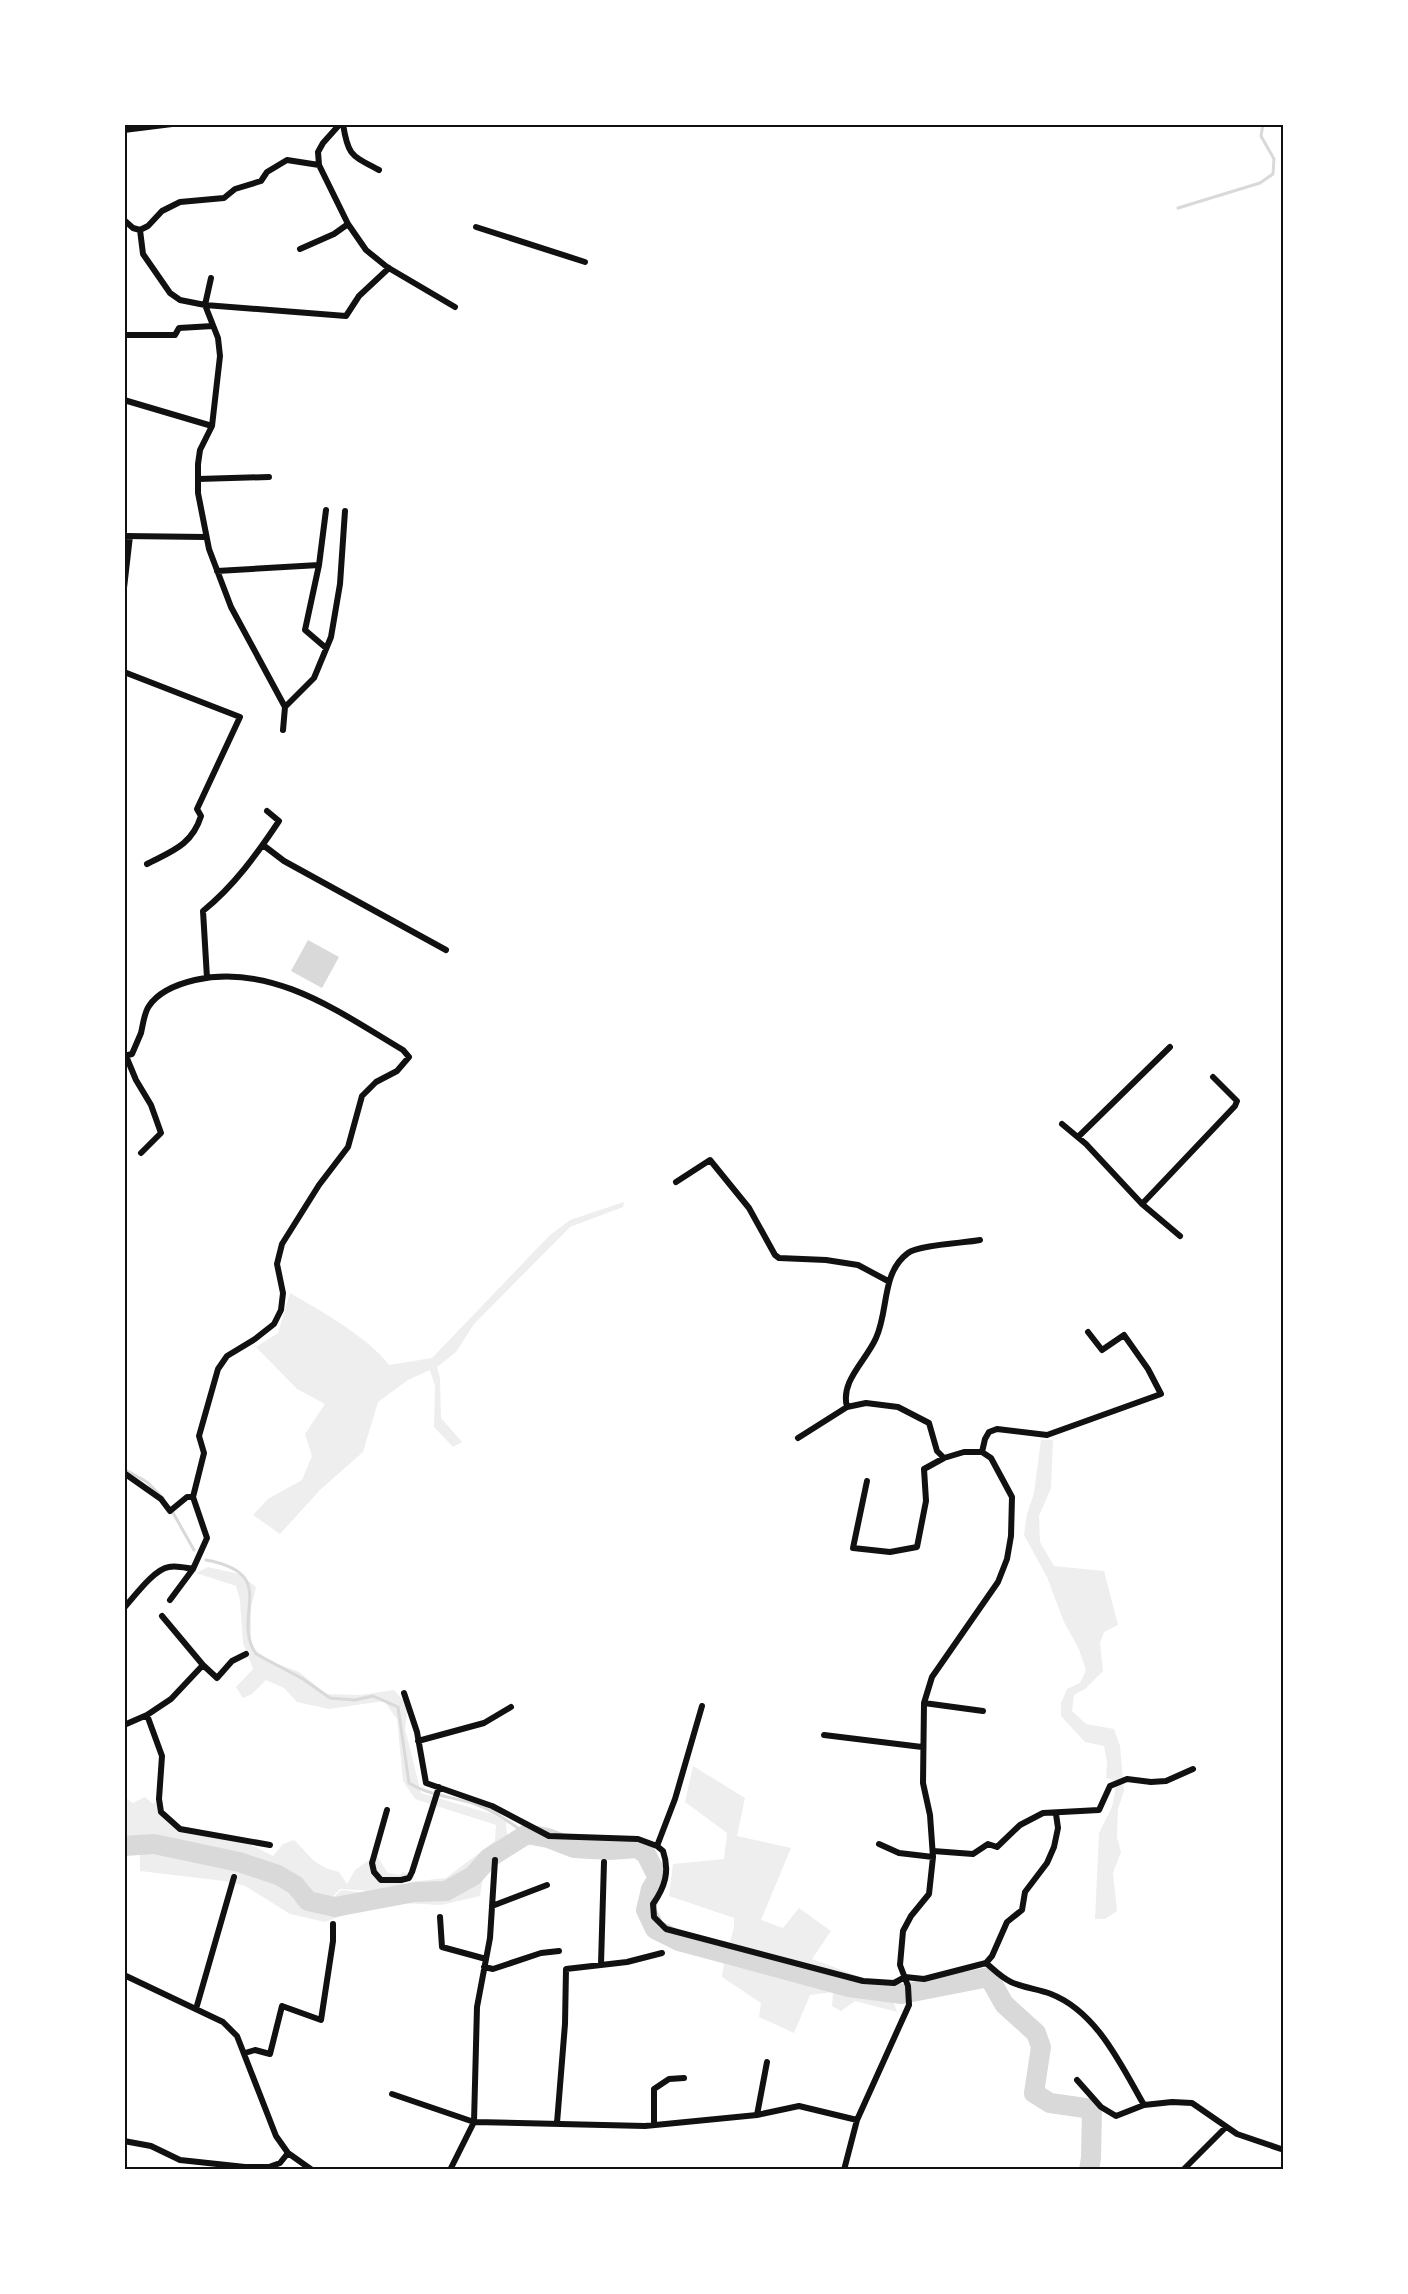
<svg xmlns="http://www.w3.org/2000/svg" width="1408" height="2294" viewBox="0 0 1408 2294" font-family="Commissioner,sans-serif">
  <rect width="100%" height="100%" fill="#fff"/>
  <path fill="#eee" d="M624 1202 623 1207 570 1227 474 1324 456 1352 437 1367 440 1378 441 1418 462 1442 453 1447 434 1427 435 1386 430 1370 408 1380 378 1402 363 1452 320 1490 280 1534 253 1515 268 1499 302 1480 312 1456 305 1434 325 1404 297 1389 256 1347 278 1333 290 1293C321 1311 368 1337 389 1365L432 1358 549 1236 570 1220Z
    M1041 1440H1053L1051 1488 1039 1516 1040 1542 1054 1566 1104 1571 1118 1625 1104 1632 1100 1643 1103 1671 1085 1689 1074 1695 1072 1711 1086 1724 1114 1729 1120 1746 1124 1791 1118 1809 1117 1837 1121 1852 1113 1873 1117 1911 1105 1919H1095L1099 1833 1112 1807 1117 1781 1106 1778 1107 1762 1104 1746 1085 1742 1061 1716V1703L1067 1689 1080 1683 1086 1670 1079 1649 1064 1622 1047 1577 1024 1535 1027 1514 1034 1493Z
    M208 1567 239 1574 256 1587 251 1607V1647L272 1662 299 1672 326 1694 361 1695 394 1690 408 1706 405 1729 421 1793 492 1814 506 1822 507 1835 486 1859 480 1896 441 1905 402 1903 363 1908 325 1922 290 1914 245 1886 224 1881 140 1871V1847L174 1848 201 1863 232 1861 242 1871 289 1876 293 1900 323 1909 341 1890 385 1895 410 1882 446 1878 495 1841 496 1825 415 1799 403 1781 397 1719 384 1701 329 1709 297 1702 284 1688 266 1680 252 1694 243 1698 236 1687 253 1669 243 1643 240 1600 236 1586 196 1573Z
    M693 1766 745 1798 737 1836 791 1848 761 1920 783 1928 799 1908 831 1931 812 1959 888 1987 897 2012 855 2001 841 2011 832 2006 833 1992 810 1995 794 2033 759 2017 761 2003 722 1977 724 1962 690 1951 701 1942 728 1949 734 1927V1918L669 1896 673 1864 724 1859 727 1833 685 1802Z
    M124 1793 126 1798 133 1803 145 1797 153 1804 158 1800V1812L177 1828 249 1844 273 1856 283 1844 294 1840C312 1857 313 1866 339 1872L347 1884 355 1870 376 1855 388 1873 399 1875 403 1872 415 1877 388 1892 340 1889 323 1907 294 1899 291 1874 257 1870 255 1860 247 1859 243 1861 152 1842 125 1843Z"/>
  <path fill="#d9d9d9" d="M308 940 339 957 322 988 291 971Z"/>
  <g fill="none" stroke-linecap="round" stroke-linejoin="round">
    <path stroke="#d9d9d9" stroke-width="3" d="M1178 208 1260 183 1273 174 1274 159 1261 136 1263 124
      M124 1469 147 1482 163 1498
      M172 1511 194 1550
      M206 1560C282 1574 230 1616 256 1654L303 1679 330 1698 355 1700 373 1696 398 1707 409 1783C428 1795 453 1797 475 1804 495 1811 510 1823 527 1834"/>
    <path stroke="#d9d9d9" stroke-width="20" d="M124 1846 154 1844 239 1862 278 1875 295 1885 308 1901 335 1907 415 1892 446 1891 473 1876 489 1858 527 1834 548 1838 574 1848 610 1850 637 1848 646 1854 658 1878 651 1889 646 1910 655 1929 679 1941 849 1987 902 1994 989 1977 1004 2004 1036 2033 1041 2047 1034 2093 1050 2103 1092 2109 1091 2158 1089 2170"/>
    <path stroke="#111" stroke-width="6" d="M340 124 323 143 318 152 319 165 348 224 366 250 387 267 455 307
      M343 124C348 156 351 155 379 170
      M124 130 172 124
      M124 220 133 228 140 230 148 226 162 211 180 202 224 198 235 189 261 181 267 172 287 160 319 165
      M476 227 585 262
      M140 230 143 254 170 293 180 300 205 305 346 316 359 296 389 268
      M300 249 334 234 348 224
      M211 278 205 305 218 338 220 356 212 426 200 450 198 464V493L209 549 231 607 285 707
      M124 335H175L179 328 213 326
      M124 400 212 426
      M198 479 269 477
      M326 510 319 565 305 630 326 648
      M124 536 206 537
      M217 571 319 565
      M124 588 130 536
      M124 672 240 717 197 809 201 816C192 845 172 851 147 864
      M283 730 285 707 314 678 331 637 340 584 345 511
      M263 845 284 861 446 950
      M207 978 203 911C234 886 257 854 279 821L267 811
      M124 1056 132 1054C135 1047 138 1040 141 1033 143 1025 144 1013 149 1006 159 991 178 984 195 980 273 963 339 1012 403 1050L409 1057 397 1071 376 1082 362 1096 348 1147 319 1185 282 1244 277 1264 283 1293 281 1310 274 1324 255 1339 227 1356 218 1369 199 1436 204 1453 193 1497 207 1538 193 1569 170 1600
      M126 1056 136 1080 151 1105 161 1133 141 1153
      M1062 1124 1086 1144 1142 1204 1180 1236
      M1078 1137 1170 1047
      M676 1182 710 1160 749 1208 775 1255 779 1258 826 1260 858 1265 888 1281
      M1142 1204 1235 1106 1237 1101 1213 1077
      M847 1407C840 1381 866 1361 876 1338 889 1310 881 1273 908 1253 919 1245 964 1243 980 1240
      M798 1438 847 1407 866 1403 898 1407 929 1423 937 1451 944 1458
      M982 1452 985 1439 989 1432 997 1429 1047 1435 1161 1394 1148 1369 1124 1335 1102 1350 1088 1332
      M124 1473 161 1499 170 1511 187 1497H193
      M124 1608C134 1597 154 1569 169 1567 176 1565 186 1568 193 1569
      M162 1616 203 1665 217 1678 232 1661 246 1654
      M404 1693 417 1732 426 1783 492 1806 549 1836 638 1839 657 1846 663 1851C670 1871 665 1887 653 1904L654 1917 666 1929 863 1981 894 1983 905 1977 924 1979 986 1963 992 1956 1007 1922 1022 1910 1025 1892 1047 1863 1054 1847 1058 1828 1056 1814
      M924 1703 983 1711
      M147 1715 162 1756 159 1799 161 1812 180 1829 270 1845
      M124 1725 147 1715 171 1699 203 1665
      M824 1735 922 1747
      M418 1741 484 1723 511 1707
      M387 1810 372 1863 374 1872 381 1880H401L409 1878 412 1872 439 1787
      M879 1844 899 1853 933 1857
      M657 1846 675 1799 702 1706
      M933 1851 973 1854 988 1844 997 1847 1020 1825 1043 1813 1099 1810 1110 1786 1127 1779 1151 1782 1166 1781 1193 1769
      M492 1906 547 1885
      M440 1917 442 1947 486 1959
      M986 1963C993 1969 1002 1978 1011 1982 1024 1988 1038 1989 1051 1994 1097 2012 1121 2065 1144 2105
      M601 1964 604 1862
      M484 1967 493 1969 541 1953 559 1951
      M124 1975 223 2022 237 2036 276 2136 288 2153 312 2170
      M196 2009 234 1877
      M245 2053 255 2050 270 2054 282 2006 321 2020 333 1941V1924
      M1077 2080 1101 2107 1116 2116 1144 2105 1172 2102 1192 2103 1237 2134 1284 2150
      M392 2094 474 2122 645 2126 757 2115 799 2106 857 2120 844 2170
      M757 2115 767 2062
      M857 2120 909 2005 908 1986 900 1965 903 1931 911 1916 929 1894 933 1857 930 1815 923 1783 924 1703 932 1677 998 1582 1007 1559 1011 1536 1012 1497 991 1458 982 1452H964L944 1458 924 1469 926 1501 917 1547 890 1552 853 1548 867 1481
      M557 2123 565 2024 566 1969 627 1962 662 1953
      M654 2125V2089L669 2079 684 2078
      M124 2141 151 2146 180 2160 245 2167H269L280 2163 288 2153
      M450 2170 474 2122 477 2007 490 1938 495 1860
      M1183 2170 1226 2127"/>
  </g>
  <rect width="1408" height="2294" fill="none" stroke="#ffffff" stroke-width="252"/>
  <rect x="126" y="126" width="1156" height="2042" fill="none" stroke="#111" stroke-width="2"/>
</svg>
